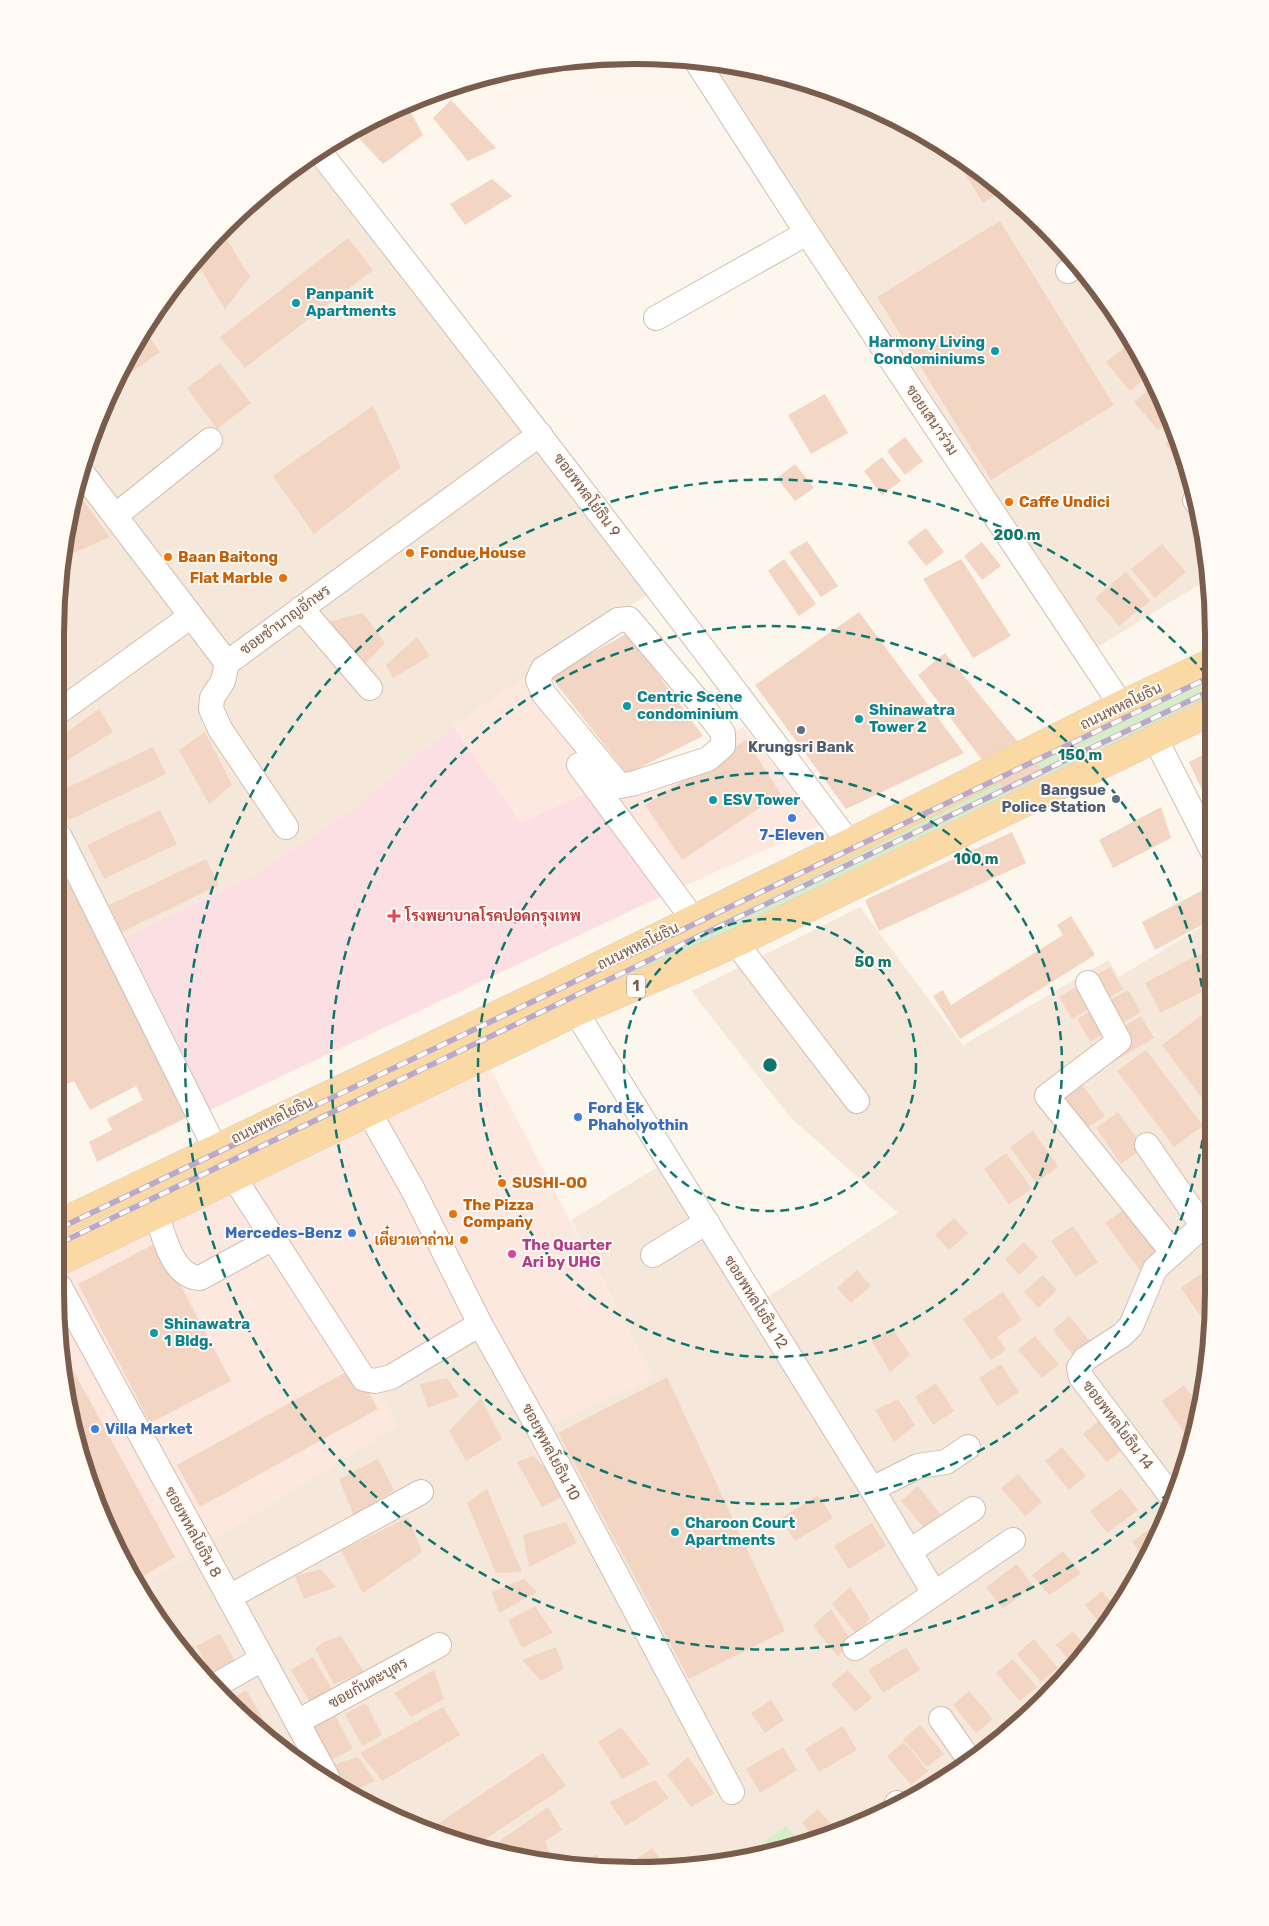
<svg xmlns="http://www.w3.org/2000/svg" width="1269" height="1926" font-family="Rubik,Sarabun,sans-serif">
	<rect width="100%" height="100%" fill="#fdf6ec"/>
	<!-- residential -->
	<g fill="#f5e8da">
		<path d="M703 60 821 86 924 133 1017 199 1094 282 1154 378 1194 485 1210 578 1091 651Z"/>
		<path d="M313 155 648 594 453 726 354 808 250 878 234 884 116 941 60 846V559L75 484 115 378 199 252 282 175Z"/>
		<path d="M860 907 963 1045 1108 960 1119 977 1211 921 1209 1367 1183 1478 1154 1548 1070 1674 988 1751 924 1793 856 1827 801 1844 786 1826 737 1861 596 1870 485 1851 413 1827 281 1751 225 1701 153 1614 139 1586 398 1425 375 1389 493 1327 653 1378 571 1220 664 1163 681 1157 766 1298 898 1213 790 1117 691 991Z"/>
	</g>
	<!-- commercial -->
	<g fill="#fde8e0">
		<path d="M525 677 613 796 743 727 821 825 664 895 521 823 453 726Z"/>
		<path d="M491 1070 653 1378 552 1425 493 1327 375 1389 398 1425 139 1586 86 1477 60 1367V1276Z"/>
	</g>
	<!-- medical -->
	<path fill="#fbdfe3" d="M453 726 521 823 591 791 664 895 204 1113 116 941 234 884 250 878 354 808Z"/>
	<!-- green -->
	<g fill="#d8ecc9">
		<path d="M1212 673V700L360 1107 123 1217 118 1210Z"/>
		<path d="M786 1826 801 1844 748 1860 737 1861Z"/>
	</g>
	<!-- building -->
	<g fill="#f3d5c3">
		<path d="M451 100 496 148 468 161 433 118Z"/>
		<path d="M409 109 423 135 383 164 357 136Z"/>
		<path d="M975 169 1004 190 983 203 965 174Z"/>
		<path d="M492 179 512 196 465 225 450 204Z"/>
		<path d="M1000 221 1114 405 991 480 877 297Z"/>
		<path d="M348 238 373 270 245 368 220 337Z"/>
		<path d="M227 240 250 277 225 309 198 265Z"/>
		<path d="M146 332 160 352 131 373 124 364Z"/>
		<path d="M1131 342 1151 373 1130 391 1106 362Z"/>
		<path d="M220 363 251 403 217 429 187 388Z"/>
		<path d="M1156 384 1170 420 1158 430 1134 402Z"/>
		<path d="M825 394 848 433 811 454 788 415Z"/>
		<path d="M373 406 401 467 314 534 273 476Z"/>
		<path d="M1176 435 1190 474 1165 444Z"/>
		<path d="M905 437 923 461 905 475 887 451Z"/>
		<path d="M882 457 901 481 882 495 864 471Z"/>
		<path d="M795 464 814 488 795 501 777 478Z"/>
		<path d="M79 495 110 537 69 555 63 545 72 497Z"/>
		<path d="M926 528 944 552 926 566 907 542Z"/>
		<path d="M807 541 838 586 821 597 789 552Z"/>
		<path d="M982 542 1001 566 982 580 964 556Z"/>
		<path d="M1162 544 1186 572 1155 598 1131 569Z"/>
		<path d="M784 559 816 604 799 616 768 571Z"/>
		<path d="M961 559 1011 636 973 658 923 579Z"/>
		<path d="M1126 572 1150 601 1119 626 1095 598Z"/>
		<path d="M859 612 964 753 846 809 755 685Z"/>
		<path d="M363 613 385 643 364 665 327 622Z"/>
		<path d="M628 633 703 736 627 774 550 676Z"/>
		<path d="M417 637 430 656 393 678 386 665Z"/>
		<path d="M945 653 1045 775 1007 793 918 675Z"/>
		<path d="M99 709 113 732 60 765V737Z"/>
		<path d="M205 732 232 785 209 804 179 750Z"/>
		<path d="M746 740 781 794 682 860 645 805Z"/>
		<path d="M153 747 166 774 69 820 60 802V791Z"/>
		<path d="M1212 750V785L1202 790 1189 762Z"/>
		<path d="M1161 807 1171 838 1113 868 1099 840Z"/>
		<path d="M160 810 177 844 104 879 87 845Z"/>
		<path d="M1012 832 1026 863 879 931 865 900Z"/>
		<path d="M206 859 219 885 122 932 109 905Z"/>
		<path d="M60 864 118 979 192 1115 97 1162 89 1142 112 1130 107 1119 143 1100 136 1086 90 1110 74 1081 60 1087Z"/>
		<path d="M1203 890 1211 914V920L1155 950 1142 922Z"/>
		<path d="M1071 916 1095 955 960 1039 933 996 943 990 951 1005 1063 935 1057 925Z"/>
		<path d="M1211 948V987L1161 1013 1145 983Z"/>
		<path d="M1110 967 1123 989 1072 1019 1059 997Z"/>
		<path d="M1128 990 1141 1012 1090 1042 1077 1019Z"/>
		<path d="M1211 1008 1210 1109 1162 1045Z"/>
		<path d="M1141 1016 1154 1038 1103 1068 1090 1046Z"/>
		<path d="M1146 1050 1203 1126 1174 1147 1117 1071Z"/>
		<path d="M1079 1080 1105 1116 1082 1131 1057 1096Z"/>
		<path d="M1118 1112 1144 1148 1121 1164 1096 1128Z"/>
		<path d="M1033 1131 1058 1167 1036 1183 1010 1147Z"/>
		<path d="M1006 1153 1032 1189 1009 1204 984 1169Z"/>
		<path d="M1126 1208 1160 1255 1140 1270 1105 1223Z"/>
		<path d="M954 1218 968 1233 949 1250 935 1235Z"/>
		<path d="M1073 1226 1098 1262 1076 1277 1051 1241Z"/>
		<path d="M158 1242 231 1381 150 1423 78 1284Z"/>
		<path d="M1024 1242 1038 1257 1019 1275 1005 1259Z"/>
		<path d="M857 1270 871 1286 851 1303 837 1288Z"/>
		<path d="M1203 1272 1209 1281V1322L1206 1324 1181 1288Z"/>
		<path d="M1043 1275 1057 1290 1038 1308 1024 1292Z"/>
		<path d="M1003 1292 1022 1320 997 1337 1006 1350 991 1360 963 1319Z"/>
		<path d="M1069 1316 1093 1345 1076 1359 1053 1330Z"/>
		<path d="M893 1329 910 1355 890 1372 871 1340Z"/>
		<path d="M1035 1336 1059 1364 1042 1378 1018 1350Z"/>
		<path d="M60 1346 175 1557 136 1581 86 1478 60 1367Z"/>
		<path d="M1001 1364 1019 1392 997 1406 979 1378Z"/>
		<path d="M355 1367 378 1409 200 1507 177 1465Z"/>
		<path d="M667 1377 785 1631 689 1679 558 1433Z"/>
		<path d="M447 1378 459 1396 428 1408 420 1384Z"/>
		<path d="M936 1383 954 1411 933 1425 915 1397Z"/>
		<path d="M1184 1385 1200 1407 1194 1432 1187 1437 1162 1401Z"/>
		<path d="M481 1398 502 1439 466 1461 449 1431Z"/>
		<path d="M898 1399 915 1425 894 1442 875 1410Z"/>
		<path d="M1100 1420 1124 1448 1107 1462 1083 1434Z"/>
		<path d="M1062 1447 1086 1476 1069 1490 1045 1461Z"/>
		<path d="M533 1456 572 1492 542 1507 517 1462Z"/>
		<path d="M378 1459 394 1490 354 1516 339 1479Z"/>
		<path d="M1018 1474 1042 1502 1025 1516 1001 1488Z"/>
		<path d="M918 1486 941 1515 925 1529 901 1501Z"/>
		<path d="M1121 1488 1138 1510 1107 1533 1090 1511Z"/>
		<path d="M487 1489 522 1572 496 1573 467 1503Z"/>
		<path d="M818 1495 833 1518 795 1541 781 1518Z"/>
		<path d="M408 1517 422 1552 363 1593 341 1551Z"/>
		<path d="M1163 1518 1165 1521 1154 1548 1146 1560 1132 1542Z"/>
		<path d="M566 1522 577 1543 529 1567 523 1535Z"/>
		<path d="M872 1523 886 1546 848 1569 834 1546Z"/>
		<path d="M1063 1551 1081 1574 1049 1595 1032 1575Z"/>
		<path d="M1017 1564 1033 1586 1003 1609 986 1587Z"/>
		<path d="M321 1569 336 1587 304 1599 295 1576Z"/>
		<path d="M524 1579 537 1592 499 1613 492 1592Z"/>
		<path d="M850 1587 870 1618 857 1635 832 1604Z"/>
		<path d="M1102 1591 1115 1607 1102 1626 1085 1605Z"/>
		<path d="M535 1606 553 1633 522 1648 508 1620Z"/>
		<path d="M831 1609 851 1640 838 1657 813 1626Z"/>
		<path d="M1073 1631 1087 1648 1075 1667 1056 1645Z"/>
		<path d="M220 1634 237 1664 213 1675 196 1646Z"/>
		<path d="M341 1636 364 1672 334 1684 315 1649 323 1642Z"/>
		<path d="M1034 1639 1058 1668 1041 1682 1017 1654Z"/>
		<path d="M193 1645 204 1672 202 1674 184 1651Z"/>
		<path d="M556 1647 564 1669 541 1681 522 1660Z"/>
		<path d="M906 1647 920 1670 883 1693 868 1670Z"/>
		<path d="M313 1657 336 1696 314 1709 291 1670Z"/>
		<path d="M1013 1659 1037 1687 1020 1701 996 1673Z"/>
		<path d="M434 1670 444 1699 411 1717 394 1693Z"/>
		<path d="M848 1670 872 1698 855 1712 831 1684Z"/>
		<path d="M246 1690 269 1729 261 1733 225 1702Z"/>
		<path d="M969 1691 993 1719 976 1733 953 1705Z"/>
		<path d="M1035 1696 1040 1702 1024 1717 1018 1710Z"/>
		<path d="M771 1700 784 1720 765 1733 751 1713Z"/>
		<path d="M366 1703 382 1735 362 1746 345 1714Z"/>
		<path d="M443 1707 460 1735 382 1781 360 1753Z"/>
		<path d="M333 1712 353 1749 329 1761 309 1725Z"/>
		<path d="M920 1725 944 1754 927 1767 903 1739Z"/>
		<path d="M843 1726 857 1750 819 1772 805 1749Z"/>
		<path d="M621 1727 650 1764 622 1779 598 1742Z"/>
		<path d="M904 1742 928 1771 911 1785 887 1756Z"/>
		<path d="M783 1747 797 1770 760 1793 746 1769Z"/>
		<path d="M543 1753 566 1786 473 1847 433 1834 430 1829Z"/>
		<path d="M358 1757 375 1781 352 1792 332 1765Z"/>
		<path d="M688 1757 714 1793 691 1807 667 1775Z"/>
		<path d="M655 1780 669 1798 626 1826 609 1802Z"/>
		<path d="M548 1807 562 1830 545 1841 553 1863 489 1852 487 1850Z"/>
		<path d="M818 1809 838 1832 815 1839 802 1823Z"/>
		<path d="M652 1848 665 1865 629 1868 627 1866Z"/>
		<path d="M597 1854 605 1869 596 1870 576 1866Z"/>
	</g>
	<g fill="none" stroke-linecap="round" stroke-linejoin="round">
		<!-- minor casing -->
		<g stroke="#d1beb0" stroke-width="26">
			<g id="minor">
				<path d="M695 59 807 233 1121 705"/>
				<path d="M319 151C498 380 676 610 849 843"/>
				<path d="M1068 271 1078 264"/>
				<path d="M656 318 807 233"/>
				<path d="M80 470 227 663"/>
				<path d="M1195 500 1197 503"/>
				<path d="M115 516 210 440"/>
				<path d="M301 608 370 688"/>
				<path d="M629 619 704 708 723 733V746L708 759 635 783 620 786 544 694 538 680 543 669 618 620Z"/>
				<path d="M227 663 540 434"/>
				<path d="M227 663 223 681 212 698 211 709 220 729 286 827"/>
				<path d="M60 711 191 616"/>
				<path d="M1155 738 1212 850"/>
				<path d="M579 765 693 919"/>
				<path d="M60 837 215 1148"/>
				<path d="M736 943 857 1101"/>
				<path d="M1088 983 1119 1041 1047 1096 1173 1253"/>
				<path d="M576 1012 872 1489 934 1593"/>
				<path d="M369 1112 413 1190 480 1324 540 1431 732 1792"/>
				<path d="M1147 1145 1202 1225"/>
				<path d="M233 1176 364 1379 375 1381 391 1377 480 1324"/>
				<path d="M156 1214C164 1235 172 1277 200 1278L273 1238"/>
				<path d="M653 1255 707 1222"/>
				<path d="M60 1287 327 1777"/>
				<path d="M872 1489 918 1466 946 1462 968 1447"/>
				<path d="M1174 1500 1081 1377 1079 1368 1085 1359 1122 1335 1131 1326 1155 1269 1210 1219"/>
				<path d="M910 1551 973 1509"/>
				<path d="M229 1597 421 1492"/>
				<path d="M855 1648 1013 1540"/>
				<path d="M213 1687 262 1659"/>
				<path d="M941 1719 971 1762"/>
				<path d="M297 1722 439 1645"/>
				<path d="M897 1803 899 1806"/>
			</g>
		</g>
		<!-- major casing -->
		<g stroke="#dad1cd" stroke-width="29">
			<g id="major">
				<path d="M60 1223 562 984 849 843 1121 705 1212 662"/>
				<path d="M60 1261 576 1012 736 943 1212 711"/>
			</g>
		</g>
		<!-- minor -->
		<use href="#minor" stroke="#fff" stroke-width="24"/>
		<!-- major -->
		<use href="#major" stroke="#fbd9a5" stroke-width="28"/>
		<!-- rail casing -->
		<g stroke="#b9a8c9" stroke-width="5.5">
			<g id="rail">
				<path d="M60 1228 1212 676"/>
				<path d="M60 1243 1212 690"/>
			</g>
		</g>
		<!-- rail -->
		<use href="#rail" stroke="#fffaf3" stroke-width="4" stroke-dasharray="11" stroke-linecap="butt"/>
	</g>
	<!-- distance rings -->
	<g fill="none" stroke="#0f766e" stroke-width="2.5" stroke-dasharray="9 6">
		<circle cx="770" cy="1065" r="146"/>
		<circle cx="770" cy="1065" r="292"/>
		<circle cx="770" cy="1065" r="439"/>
		<path d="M1180 1482A585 585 0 1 1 1212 681"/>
	</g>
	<!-- markers -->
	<g fill="#0f9aa8" stroke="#fffaf3" stroke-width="2">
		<circle cx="296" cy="303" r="5"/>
		<circle cx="995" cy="351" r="5"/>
		<circle cx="627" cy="706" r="5"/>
		<circle cx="859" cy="719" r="5"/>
		<circle cx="713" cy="800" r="5"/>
		<circle cx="154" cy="1333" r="5"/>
		<circle cx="675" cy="1532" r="5"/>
	</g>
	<g fill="#e8710a" stroke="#fffaf3" stroke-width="2">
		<circle cx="1009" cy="502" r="5"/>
		<circle cx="410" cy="553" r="5"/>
		<circle cx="168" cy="557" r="5"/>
		<circle cx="283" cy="578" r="5"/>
		<circle cx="502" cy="1183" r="5"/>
		<circle cx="453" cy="1214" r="5"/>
		<circle cx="464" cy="1240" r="5"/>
	</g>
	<g fill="#5c6f8a" stroke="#fffaf3" stroke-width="2">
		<circle cx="801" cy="730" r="5"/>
		<circle cx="1116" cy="799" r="5"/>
	</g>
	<g fill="#3f7fe0" stroke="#fffaf3" stroke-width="2">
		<circle cx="792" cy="818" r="5"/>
		<circle cx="578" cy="1117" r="5"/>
		<circle cx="352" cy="1233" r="5"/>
		<circle cx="95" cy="1429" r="5"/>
	</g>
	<path fill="#e0444e" stroke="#fffaf3" stroke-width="2" d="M391.5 908.5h5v5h5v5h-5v5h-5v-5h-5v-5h5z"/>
	<circle fill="#d1479c" stroke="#fffaf3" stroke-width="2" cx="512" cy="1254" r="5"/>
	<g text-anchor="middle" stroke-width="4" stroke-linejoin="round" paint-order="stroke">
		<!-- shield labels -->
		<rect fill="#fffaf3" stroke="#a28b7f" stroke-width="1" x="627" y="974.5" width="18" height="23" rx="4"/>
		<g font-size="14" font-weight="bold" fill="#7a5c4d">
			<text x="636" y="991">1</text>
		</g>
		<!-- culture labels -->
		<g font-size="15" font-weight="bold" fill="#0d838f" stroke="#fffaf3" text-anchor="start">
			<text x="306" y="299">Panpanit<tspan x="306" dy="17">Apartments</tspan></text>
			<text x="985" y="347" text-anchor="end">Harmony Living<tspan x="985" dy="17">Condominiums</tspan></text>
			<text x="637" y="702">Centric Scene<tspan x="637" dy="17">condominium</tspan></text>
			<text x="869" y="715">Shinawatra<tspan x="869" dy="17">Tower 2</tspan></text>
			<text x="723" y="805">ESV Tower</text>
			<text x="164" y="1329">Shinawatra<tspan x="164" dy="17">1 Bldg.</tspan></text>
			<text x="685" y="1528">Charoon Court<tspan x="685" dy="17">Apartments</tspan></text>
		</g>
		<!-- street labels -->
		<g font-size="15" fill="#7a5c4d" stroke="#fffaf3">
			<text transform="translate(932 420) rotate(56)" y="5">ซอยเสนาร่วม</text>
			<text transform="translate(587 495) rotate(53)" y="5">ซอยพหลโยธิน 9</text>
			<text transform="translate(285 620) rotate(-36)" y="5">ซอยชำนาญอักษร</text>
			<text transform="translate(1121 706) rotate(-26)" y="5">ถนนพหลโยธิน</text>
			<text transform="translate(638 946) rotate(-26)" y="5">ถนนพหลโยธิน</text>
			<text transform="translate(272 1120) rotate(-26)" y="5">ถนนพหลโยธิน</text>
			<text transform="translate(756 1302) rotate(58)" y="5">ซอยพหลโยธิน 12</text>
			<text transform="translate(1118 1425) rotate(53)" y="5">ซอยพหลโยธิน 14</text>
			<text transform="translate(551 1452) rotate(62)" y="5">ซอยพหลโยธิน 10</text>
			<text transform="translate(193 1532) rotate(61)" y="5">ซอยพหลโยธิน 8</text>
			<text transform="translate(368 1683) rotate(-29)" y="5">ซอยกันตะบุตร</text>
		</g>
		<!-- food labels -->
		<g font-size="15" font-weight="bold" fill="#c56008" stroke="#fffaf3" text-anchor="start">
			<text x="1019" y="507">Caffe Undici</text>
			<text x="420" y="558">Fondue House</text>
			<text x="178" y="562">Baan Baitong</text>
			<text x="273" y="583" text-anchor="end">Flat Marble</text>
			<text x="512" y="1188">SUSHI-OO</text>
			<text x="463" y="1210">The Pizza<tspan x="463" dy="17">Company</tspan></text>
			<text x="454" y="1245" text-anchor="end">เตี๋ยวเตาถ่าน</text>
		</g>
		<!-- service labels -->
		<g font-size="15" font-weight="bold" fill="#4e5e75" stroke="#fffaf3">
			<text x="801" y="752">Krungsri Bank</text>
			<text x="1106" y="795" text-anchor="end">Bangsue<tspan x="1106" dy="17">Police Station</tspan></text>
		</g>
		<!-- shop labels -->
		<g font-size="15" font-weight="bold" fill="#366cbe" stroke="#fffaf3" text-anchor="start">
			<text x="792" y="840" text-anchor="middle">7-Eleven</text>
			<text x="588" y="1113">Ford Ek<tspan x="588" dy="17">Phaholyothin</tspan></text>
			<text x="342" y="1238" text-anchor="end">Mercedes-Benz</text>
			<text x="105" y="1434">Villa Market</text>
		</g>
		<!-- health labels -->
		<g font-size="15" font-weight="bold" fill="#be3a42" stroke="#fffaf3" text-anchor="start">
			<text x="405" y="921">โรงพยาบาลโรคปอดกรุงเทพ</text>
		</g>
		<!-- hotel labels -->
		<g font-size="15" font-weight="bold" fill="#b23c85" stroke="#fffaf3" text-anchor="start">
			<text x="522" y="1250">The Quarter<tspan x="522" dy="17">Ari by UHG</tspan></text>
		</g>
	</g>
	<!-- crop -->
	<path d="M0 0H1269V1926H0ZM634 64H635A570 570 0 0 1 1205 634V1292A570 570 0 0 1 635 1862H634A570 570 0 0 1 64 1292V634A570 570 0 0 1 634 64Z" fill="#fffaf3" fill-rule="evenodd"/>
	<path fill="none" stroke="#7a5c4d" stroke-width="6" d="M634 64H635A570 570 0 0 1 1205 634V1292A570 570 0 0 1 635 1862H634A570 570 0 0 1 64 1292V634A570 570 0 0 1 634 64Z"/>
	<circle cx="770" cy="1065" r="8" fill="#0f766e" stroke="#fffaf3" stroke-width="2.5"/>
	<g font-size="15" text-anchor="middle" font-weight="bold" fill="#0f766e" stroke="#fffaf3" stroke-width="4" stroke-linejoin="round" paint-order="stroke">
		<text x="1017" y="540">200 m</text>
		<text x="1080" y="760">150 m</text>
		<text x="976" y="864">100 m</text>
		<text x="873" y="967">50 m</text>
	</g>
</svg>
